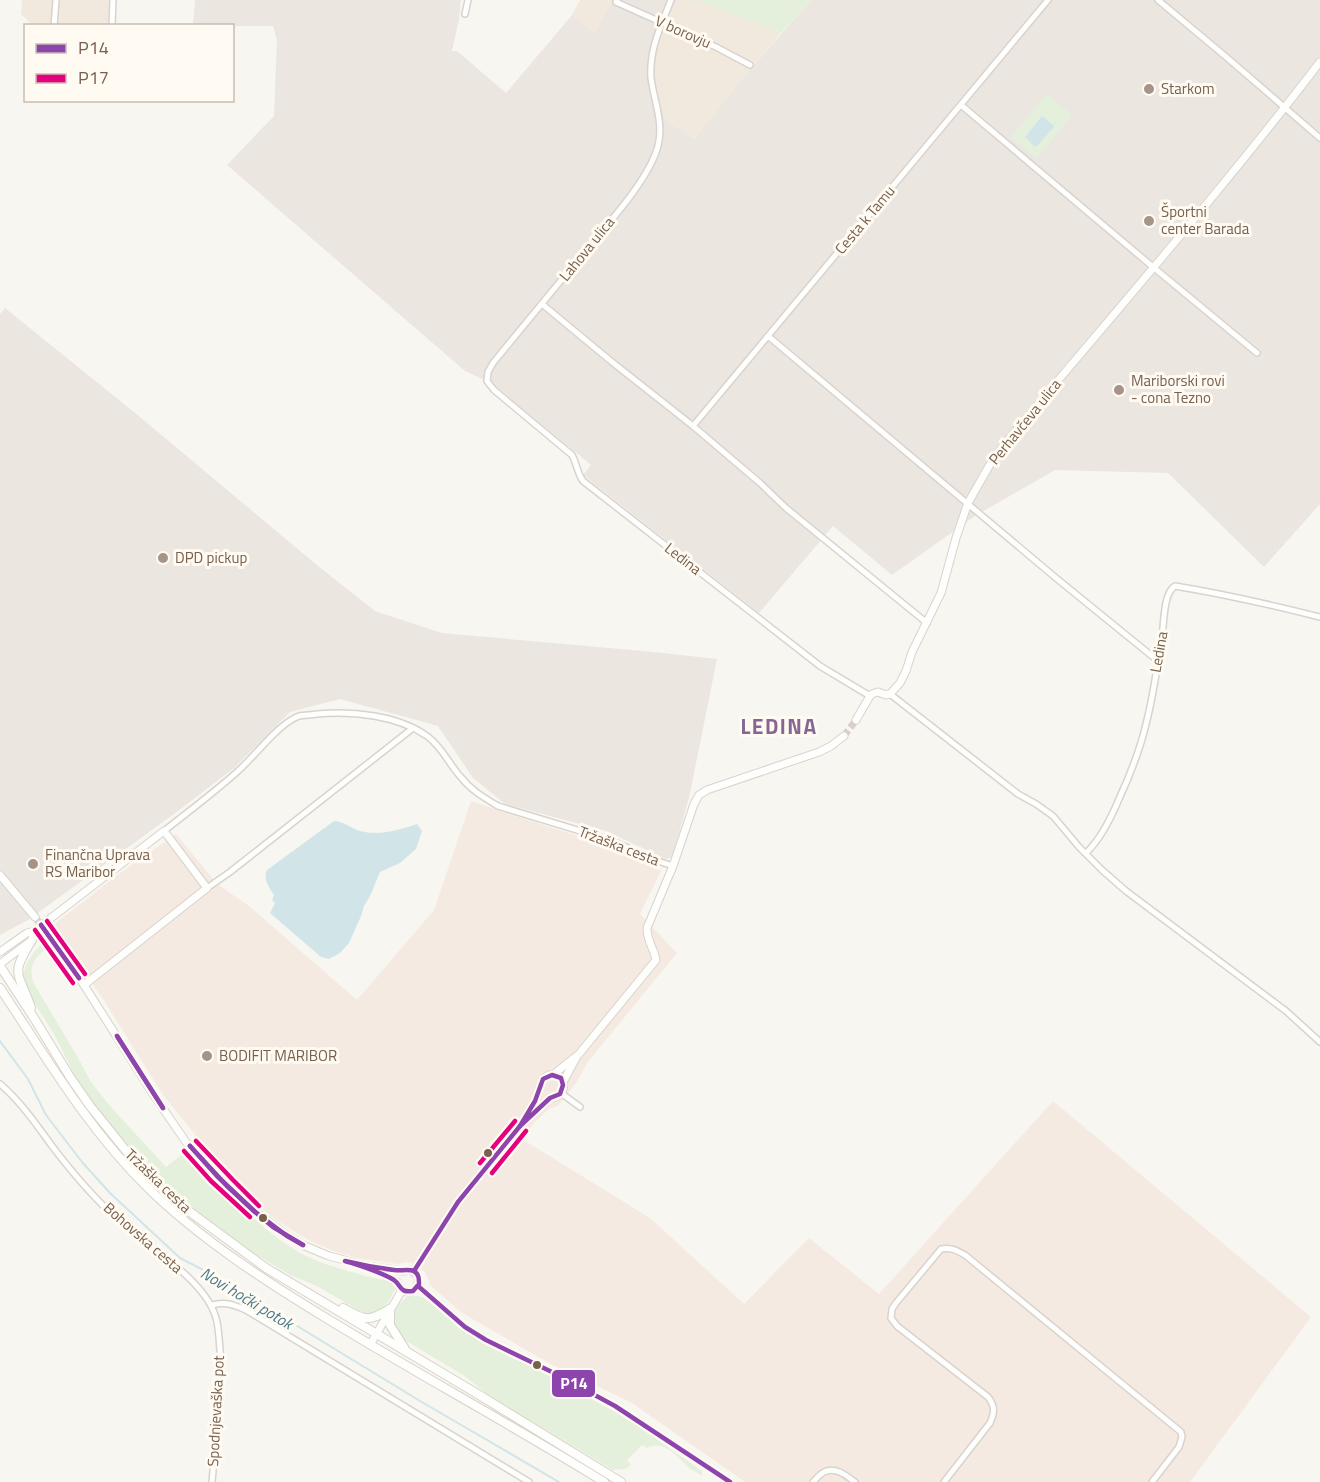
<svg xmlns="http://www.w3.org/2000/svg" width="1320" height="1482" font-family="'Titillium Web',sans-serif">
	<rect width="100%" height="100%" fill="#f8f6f0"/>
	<!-- residential -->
	<g fill="#f1e9de">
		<path d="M22 0H116L115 25H32L21 14Z"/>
		<path d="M580 0H613L594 33 572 15Z"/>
		<path d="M678 0H697L781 33 746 74 694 139 665 120 655 78 657 49 667 20Z"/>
	</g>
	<!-- commercial -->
	<path fill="#f5eae1" d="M471 801 614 848 661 871 640 914 677 953 587 1063 576 1083 558 1106 549 1109 535 1122 522 1139 650 1218 744 1304 809 1238 879 1294 1053 1101 1311 1317 1190 1482H745L632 1403 549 1363 462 1313 431 1286 425 1272 415 1264 407 1262 398 1264 357 1258 334 1251 310 1241 276 1220 257 1204 229 1178 219 1164 163 1095 103 999 52 926 116 876 176 834 217 884 249 906 357 1000 434 910Z"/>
	<!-- industrial -->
	<g fill="#ebe6e0">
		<path d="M195 0H461L459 19 452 51H457L506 93 572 15 594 33 613 0H678L667 20 657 49 655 78 665 120 694 139 746 74 811 0H1320V504L1264 567 1168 473 1055 470 975 516 892 575 833 526 759 613 583 475 591 465 493 384 465 371 227 165 274 116 277 40 273 26H193Z"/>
		<path d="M5 308 140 417 318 566 375 611 442 633 654 652 717 659 689 798 672 857 666 859 606 831 505 804 473 778 438 726 340 699 290 712 234 768 178 811 28 920 0 935V314Z"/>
	</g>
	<!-- green -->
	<g fill="#e4f0db">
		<path d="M697 0H811L781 33Z"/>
		<path d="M1047 94 1072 115 1036 159 1011 137Z"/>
		<path d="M44 942 48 947C34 959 29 963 33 982L77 1056 91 1082 110 1106 166 1167 186 1151C219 1185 262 1233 304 1255 332 1269 362 1274 392 1283L395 1289C387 1305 384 1314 365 1314L317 1286 290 1275 249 1250 213 1225 181 1199 156 1174 120 1136 89 1098 76 1078 54 1034 26 990 20 973 24 972C27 959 35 951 44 942Z"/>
		<path d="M417 1296 422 1297 429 1301 444 1315 482 1343 521 1361 628 1419 702 1471V1476C697 1472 689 1469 685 1464 674 1453 663 1440 647 1448L642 1445 627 1460 631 1465 626 1469 613 1470 487 1394 466 1377 398 1336C389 1321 394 1307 407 1297Z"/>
	</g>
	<!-- water -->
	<g fill="#d1e5e9">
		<path d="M1042 116 1053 125 1054 127 1037 146H1034L1025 137Z"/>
		<path d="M334 821C343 821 351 828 360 831 380 836 399 830 417 824L422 831 416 849 400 863 380 872 370 896 364 906 361 916 349 943 340 953 329 959 321 957 270 913 275 903 272 900 274 895C269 887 263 880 267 870Z"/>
	</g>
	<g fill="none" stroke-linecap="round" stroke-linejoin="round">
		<!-- stream -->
		<path stroke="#d1e5e9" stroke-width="2" d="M0 1041 28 1079 46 1115 82 1162 110 1193 180 1258 217 1277 420 1401 559 1482"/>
		<!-- tertiary-tunnel -->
		<g stroke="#d8d0c8" stroke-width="7" stroke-dasharray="7 3.5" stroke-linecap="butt">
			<path d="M844 736 856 720"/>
			<path d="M35 917 49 936"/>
		</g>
		<!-- minor casing -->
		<g stroke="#d8d3ce" stroke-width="8">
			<g id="minor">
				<path d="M617 0 616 2 716 47 750 65"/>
				<path d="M671 0C661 26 649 49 651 78 654 101 664 123 658 146 649 179 611 220 589 247 557 285 525 324 493 363L488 372 487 381 494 390 572 455C577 464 577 473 583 481L820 666 870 696"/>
				<path d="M1158 0 1225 56 1320 138"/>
				<path d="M465 14 468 0"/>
				<path d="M54 26 56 0"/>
				<path d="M112 26 113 0"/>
				<path d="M961 105 1153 267 1257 353"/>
				<path d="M542 304 612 362 693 426 760 483 786 508 927 623"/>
				<path d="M768 336 1056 578 1158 661"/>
				<path d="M693 426 1048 0"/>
				<path d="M890 694 1018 794 1036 804 1053 816 1079 847 1102 870 1126 891 1286 1011 1320 1042"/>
				<path d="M164 831C189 811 215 792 238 771 255 756 279 723 299 716 305 715 312 715 317 714 353 711 397 715 427 736 441 746 448 762 459 775 471 790 481 796 498 806L610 840 658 861 673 866"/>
				<path d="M1086 853C1101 839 1111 818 1119 799 1131 773 1141 747 1147 720 1154 693 1157 665 1162 638 1164 625 1163 593 1175 586 1224 594 1272 605 1320 617"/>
				<path d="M207 888 230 872 413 728"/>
				<path d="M0 1084C21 1102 36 1124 52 1146 71 1171 92 1196 116 1218 144 1244 203 1278 215 1315 218 1322 218 1330 219 1337 224 1385 216 1434 212 1482"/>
				<path d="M561 1093 580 1107"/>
				<path d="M418 1286 465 1327 486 1340 554 1373 615 1406 730 1482"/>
				<path d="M212 1305C225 1301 234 1305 246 1310L529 1482"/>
				<path d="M813 1482C816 1479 820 1474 824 1472 835 1466 847 1476 855 1482"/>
				<path d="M944 1482 990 1423C995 1412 995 1406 988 1397L897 1326 891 1318 892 1309 896 1303 941 1249C951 1247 956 1250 965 1255L1181 1432 1182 1437 1179 1447 1152 1482"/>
			</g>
		</g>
		<!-- tertiary casing -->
		<g stroke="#d8d3ce" stroke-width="9">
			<g id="tertiary">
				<path d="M856 720 870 696 872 694 878 692 886 695 890 694 900 683 906 671 912 652 941 593 956 538 968 503 989 466 1003 446C1109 319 1219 194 1320 62"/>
				<path d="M0 875 35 917"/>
				<path d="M51 918 164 831 207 888 84 985"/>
				<path d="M49 936 84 985 155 1097 186 1142 230 1188 255 1211 288 1236 305 1246 329 1256 367 1266 403 1271 411 1270 418 1276C421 1294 403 1298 397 1282L367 1266"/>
				<path d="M0 952 27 933 35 931"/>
				<path d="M0 964 32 940 35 931"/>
				<path d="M554 1074 579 1054 656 960C654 948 647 942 647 928L673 866 694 804 699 795 707 790 819 752 831 746 844 736"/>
				<path d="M563 1082 576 1058"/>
				<path d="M414 1271 458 1202 520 1126 535 1101 543 1079C549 1073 555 1074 561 1078 567 1088 561 1098 550 1098L520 1126"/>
				<path d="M370 1345 402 1290"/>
			</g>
		</g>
		<!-- secondary casing -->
		<g stroke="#d7d2ca" stroke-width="10">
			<g id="secondary">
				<path d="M0 966 34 1018 70 1077 90 1106 127 1152 152 1178 186 1209 266 1268 476 1393 621 1482"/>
				<path d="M0 988C46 1057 88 1129 148 1188 200 1239 268 1283 331 1321 421 1376 514 1426 604 1482"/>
				<path d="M31 1008C19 972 9 976 32 940"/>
				<path d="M343 1308C365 1320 367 1323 390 1309"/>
				<path d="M390 1309V1325L405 1349"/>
			</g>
		</g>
		<!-- minor -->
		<use href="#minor" stroke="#fefefd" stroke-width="5"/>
		<!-- tertiary -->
		<use href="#tertiary" stroke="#fefefd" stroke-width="7"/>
		<!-- secondary -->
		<use href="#secondary" stroke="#fefefd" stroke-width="8"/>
		<!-- tertiary-bridge casing -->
		<g stroke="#d8d3ce" stroke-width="9" stroke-linecap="butt">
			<path id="tertiary-bridge" d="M35 931 51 918"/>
		</g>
		<!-- tertiary-bridge -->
		<use href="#tertiary-bridge" stroke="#fefefd" stroke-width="7"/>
		<!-- bus-1 casing -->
		<g stroke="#fffbf3" stroke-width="9">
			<g id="bus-1">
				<path d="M41 925 79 978"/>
				<path d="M41 925 79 978"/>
				<path d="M117 1036 163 1108"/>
				<path d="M117 1036 163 1108"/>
				<path d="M552 1075 561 1078 563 1085 560 1094 550 1098 520 1126 535 1101 543 1079Z"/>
				<path d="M190 1146 227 1186 254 1211"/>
				<path d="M190 1146 217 1176 254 1211"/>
				<path d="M254 1211 287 1236 303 1245"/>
				<path d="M254 1211 273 1227 303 1245"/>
				<path d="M345 1261C361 1265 377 1268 394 1270 400 1271 409 1269 414 1271 419 1274 419 1279 419 1284L413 1291C399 1293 402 1286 394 1280 379 1271 361 1266 345 1261Z"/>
				<path d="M414 1271 458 1202 520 1126"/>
				<path d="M418 1286 465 1327 486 1340 554 1373 615 1406 730 1482"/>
			</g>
		</g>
		<!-- bus-2 casing -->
		<g stroke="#fffbf3" stroke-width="9">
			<g id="bus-2">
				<path d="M47 921 85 974"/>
				<path d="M35 930 73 983"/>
				<path d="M196 1141 233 1180 259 1206"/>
				<path d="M184 1151 211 1181 250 1217"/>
				<path d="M480 1163 515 1121"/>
				<path d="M492 1173 526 1131"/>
			</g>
		</g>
		<!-- bus-1 -->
		<use href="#bus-1" stroke="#8e44ad" stroke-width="4.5"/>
		<!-- bus-2 -->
		<use href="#bus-2" stroke="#e5007d" stroke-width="4.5"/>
	</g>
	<!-- markers -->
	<g fill="#a59487" stroke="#fffbf3" stroke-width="2">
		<circle cx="1149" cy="89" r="6"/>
		<circle cx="1149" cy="221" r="6"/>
		<circle cx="1119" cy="390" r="6"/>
		<circle cx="163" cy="558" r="6"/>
		<circle cx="33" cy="864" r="6"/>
		<circle cx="207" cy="1056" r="6"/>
	</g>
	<g fill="#78604e" stroke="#fffbf3" stroke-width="2">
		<circle cx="488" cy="1153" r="5"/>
		<circle cx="263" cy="1218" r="5"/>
		<circle cx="537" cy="1365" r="5"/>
	</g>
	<g text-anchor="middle" stroke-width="6" stroke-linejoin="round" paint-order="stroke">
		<!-- street labels -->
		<g font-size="15" fill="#78604e" stroke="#fffbf3">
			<text transform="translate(683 32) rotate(24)" y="5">V borovju</text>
			<text transform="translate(865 220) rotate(-50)" y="5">Cesta k Tamu</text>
			<text transform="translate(587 249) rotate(-51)" y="5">Lahova ulica</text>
			<text transform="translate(1025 422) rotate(-51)" y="5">Perhavčeva ulica</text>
			<text transform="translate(683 559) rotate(38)" y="5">Ledina</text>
			<text transform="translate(1159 652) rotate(-80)" y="5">Ledina</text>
			<text transform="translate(619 846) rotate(21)" y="5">Tržaška cesta</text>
			<text transform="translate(158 1181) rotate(44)" y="5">Tržaška cesta</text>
			<text transform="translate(143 1238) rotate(41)" y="5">Bohovska cesta</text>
			<text transform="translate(216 1411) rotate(-87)" y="5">Spodnjevaška pot</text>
		</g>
		<!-- poi labels -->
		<g font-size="15" fill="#78604e" stroke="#fffbf3" text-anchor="start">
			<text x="1161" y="94">Starkom</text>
			<text x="1161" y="217">Športni<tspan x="1161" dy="17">center Barada</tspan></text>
			<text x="1131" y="386">Mariborski rovi<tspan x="1131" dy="17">- cona Tezno</tspan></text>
			<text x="175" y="563">DPD pickup</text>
			<text x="45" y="860">Finančna Uprava<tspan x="45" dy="17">RS Maribor</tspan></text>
			<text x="219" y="1061">BODIFIT MARIBOR</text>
		</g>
		<!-- water labels -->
		<g font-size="16" font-style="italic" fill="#487a8b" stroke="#fffbf3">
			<text transform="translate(247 1298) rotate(31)" y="6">Novi hočki potok</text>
		</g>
		<!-- district labels -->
		<g font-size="21" font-weight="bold" letter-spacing="1.5" fill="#886693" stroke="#fffbf3">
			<text x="779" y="734">LEDINA</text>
		</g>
	</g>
	<rect stroke="#fffbf3" stroke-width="2" x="551" y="1369" width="45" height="29" rx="6" fill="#8e44ad"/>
	<g font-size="16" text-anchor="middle" font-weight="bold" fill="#fff">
		<text x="574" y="1389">P14</text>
	</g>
	<!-- legend -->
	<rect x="24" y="24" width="210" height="78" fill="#fffbf3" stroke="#c9bdb1" stroke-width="1.5"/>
	<rect x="36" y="44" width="30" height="9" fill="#8e44ad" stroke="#c9bdb1" stroke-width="1.5"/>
	<text x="78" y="54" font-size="18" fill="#78604e">P14</text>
	<rect x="36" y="74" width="30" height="9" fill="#e5007d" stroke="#c9bdb1" stroke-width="1.5"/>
	<text x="78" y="84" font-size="18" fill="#78604e">P17</text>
</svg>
